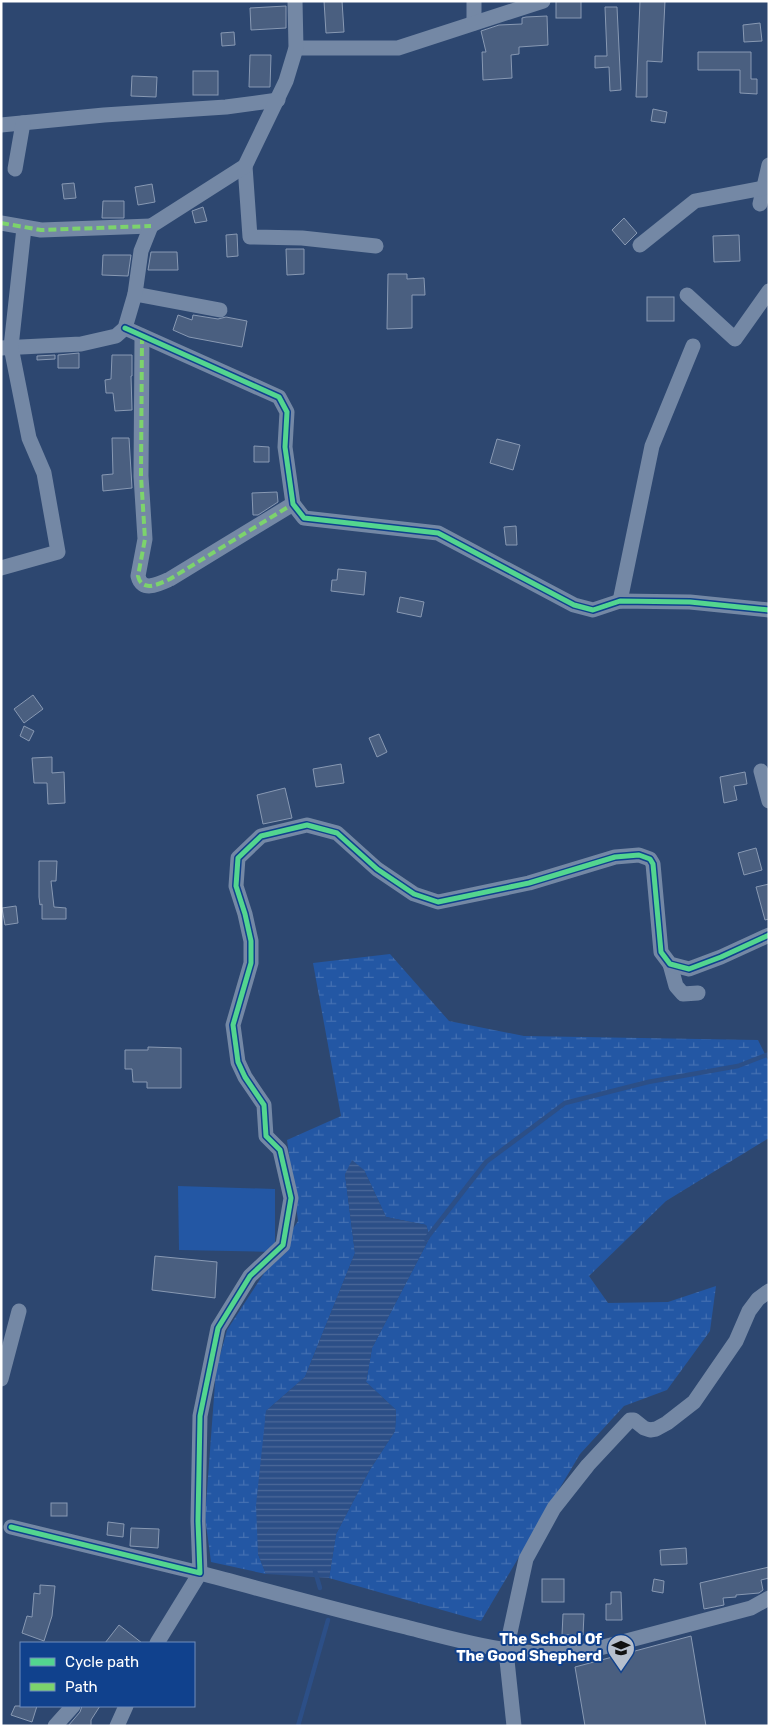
<svg xmlns="http://www.w3.org/2000/svg" width="770" height="1727" font-family="Rubik,sans-serif">
	<defs>
		<pattern id="wetland-marsh" width="20" height="14" patternUnits="userSpaceOnUse" patternTransform="scale(1.25)"><rect width="20" height="14" fill="#2357a4"/><path d="M1 5h8M5 5V1M11 12h8M15 12V8" fill="none" stroke="#4470b2"/></pattern>
		<pattern id="water-rules" width="6" height="5" patternUnits="userSpaceOnUse" patternTransform="scale(1.25)"><rect width="6" height="5" fill="#2c4f87"/><path d="M0 2.5h6" fill="none" stroke="#4c6999"/></pattern>
	</defs>
	<rect width="100%" height="100%" fill="#2d4770"/>
	<!-- wetland -->
	<path fill="url(#wetland-marsh)" d="M390 954 449 1021 524 1036 758 1040 769 1062V1138L666 1201 589 1276 608 1303 668 1302 716 1286 710 1331 667 1390 624 1406 580 1454 481 1621 329 1578 336 1534 369 1471 395 1431 396 1410 366 1382 372 1348 430 1237 426 1225 386 1217 364 1170 345 1174 355 1253 305 1377 266 1411 258 1554 266 1574 211 1562 205 1517 216 1370 227 1330 298 1221 287 1140 341 1116 313 963Z"/>
	<!-- green -->
	<path fill="#2357a4" d="M178 1186 275 1189V1252L179 1250Z"/>
	<!-- water -->
	<path fill="url(#water-rules)" d="M352 1160 364 1170 386 1217 426 1225 430 1237 372 1348 366 1382 396 1410 395 1431 369 1471 336 1534 329 1578 266 1574 258 1554 256 1505 266 1411 305 1377 355 1253 345 1174Z"/>
	<g fill="none" stroke-linecap="round" stroke-linejoin="round">
		<!-- stream -->
		<g stroke="#2c4f87" stroke-width="4.5">
			<path d="M426 1239 486 1162 565 1103 648 1082 738 1066 769 1054"/>
			<path d="M315 1571 320 1588"/>
			<path d="M298 1726 328 1620"/>
		</g>
	</g>
	<!-- building -->
	<g fill="#4a5f80" stroke="#8899b3">
		<path d="M324 1H342L344 32 326 33Z"/>
		<rect x="556" y="1" width="25" height="17"/>
		<path d="M640 1H665L662 62 647 61V97H636Z"/>
		<path d="M286 6V28L251 30 250 8Z"/>
		<path d="M605 7H617L621 90 610 91 609 67 595 68V56H607Z"/>
		<path d="M547 16 548 45 519 47V54L511 55 512 78 483 80 482 52H486L481 31 499 25 522 24V18L526 17Z"/>
		<path d="M760 23 762 41 744 42 743 25Z"/>
		<path d="M234 32 235 45 222 46 221 33Z"/>
		<path d="M698 52H751V79H757V94L740 93V70H698Z"/>
		<path d="M250 55H271L270 87H249Z"/>
		<rect x="193" y="71" width="25" height="24"/>
		<path d="M132 76 157 77 156 97 131 96Z"/>
		<path d="M653 109 667 112 665 123 651 121Z"/>
		<path d="M74 183 76 198 64 199 62 184Z"/>
		<path d="M152 184 155 202 138 205 135 187Z"/>
		<path d="M103 201H124V218H102Z"/>
		<path d="M203 207 207 221 195 223 192 211Z"/>
		<path d="M624 218 637 233 625 245 612 230Z"/>
		<path d="M237 234 238 256 227 257 226 235Z"/>
		<path d="M739 235 740 261 714 262 713 236Z"/>
		<path d="M286 249H304V274L287 275Z"/>
		<path d="M151 252H177L178 270H148Z"/>
		<path d="M103 255H131L128 276 102 275Z"/>
		<path d="M388 274H407V279L424 278 425 295H412V328L387 329Z"/>
		<rect x="647" y="297" width="27" height="24"/>
		<path d="M178 315 192 320 193 315 218 319 226 317 247 321 242 347 189 337 173 330Z"/>
		<path d="M79 353V368H58V355Z"/>
		<path d="M55 355V359L37 360V356Z"/>
		<path d="M112 355H132V376H131L132 410 115 411 113 393H106L105 380 111 379Z"/>
		<path d="M112 438H129L132 488 103 491 102 475 113 474Z"/>
		<path d="M497 439 520 445 513 470 490 463Z"/>
		<path d="M254 446 269 447V462H254Z"/>
		<path d="M277 492 278 502 258 515H253L252 493Z"/>
		<path d="M516 526 517 545H506L504 527Z"/>
		<path d="M338 569 366 572 364 595 331 591 332 580H337Z"/>
		<path d="M400 597 424 602 421 617 397 612Z"/>
		<path d="M33 695 43 709 24 723 14 709Z"/>
		<path d="M24 726 34 731 29 741 20 736Z"/>
		<path d="M379 734 387 752 377 757 369 738Z"/>
		<path d="M52 757V773L64 772 65 803 48 804 47 783H34L32 758Z"/>
		<path d="M341 764 344 783 316 787 313 769Z"/>
		<path d="M745 772 747 784 734 786 737 800 724 803 720 777Z"/>
		<path d="M285 788 292 818 263 824 257 795Z"/>
		<path d="M756 848 762 870 744 875 738 853Z"/>
		<path d="M39 861H57L56 881H51L54 907 66 908V919H42V904L40 905 39 897Z"/>
		<path d="M769 884V919L765 920 756 887Z"/>
		<path d="M16 906 18 923 5 925 2 908Z"/>
		<path d="M148 1047 181 1048V1088H147V1082H133L132 1069H125V1050H148Z"/>
		<path d="M155 1256 217 1262 215 1298 152 1290Z"/>
		<rect x="51" y="1503" width="16" height="13"/>
		<path d="M108 1522 124 1524 123 1537 107 1535Z"/>
		<path d="M131 1528 159 1529 158 1548 130 1546Z"/>
		<path d="M686 1548 687 1564 661 1565 660 1550Z"/>
		<path d="M769 1567V1578L761 1580 763 1590 759 1593 736 1595V1597L723 1598 724 1605 704 1609 700 1583Z"/>
		<rect x="542" y="1579" width="22" height="23"/>
		<path d="M654 1579 664 1581 663 1593 652 1591Z"/>
		<path d="M40 1585 55 1586 52 1616 44 1641 22 1633 27 1616 32 1617 34 1593 40 1594Z"/>
		<path d="M611 1592H621L622 1620H606V1604H611Z"/>
		<path d="M563 1614H584L583 1635H562Z"/>
		<path d="M119 1625 142 1643H105Z"/>
		<path d="M691 1636 706 1726H585L575 1667Z"/>
		<path d="M15 1706H37L32 1722 11 1715Z"/>
		<path d="M82 1706H100L91 1720V1726H68L80 1712Z"/>
	</g>
	<g fill="none" stroke-linecap="round" stroke-linejoin="round">
		<!-- minor -->
		<g stroke="#7488a5" stroke-width="15">
			<path d="M474 1V23"/>
			<path d="M296 48H398L543 1"/>
			<path d="M1 125 104 115 226 107 278 100"/>
			<path d="M245 166 250 237 302 238 376 246"/>
			<path d="M15 169 23 123"/>
			<path d="M760 204 769 165"/>
			<path d="M1 223 41 230 151 226"/>
			<path d="M640 245 695 201 763 188"/>
			<path d="M135 294 220 310"/>
			<path d="M687 295 735 339 769 291"/>
			<path d="M125 328 279 397 287 412 285 447 293 504 304 518 438 533 574 605 593 610 620 601 690 602 769 610"/>
			<path d="M142 336 141 476 145 539 138 576C142 593 159 584 170 579L293 504"/>
			<path d="M1 348 81 344 116 336 125 328 135 294 141 251 151 226 245 166 286 81 296 48 295 1"/>
			<path d="M1 568 58 552 44 473 29 438 11 347 24 228"/>
			<path d="M620 601 652 446 693 346"/>
			<path d="M761 771 769 801"/>
			<path d="M670 964 676 986 683 994 698 993"/>
			<path d="M1 1379 19 1311"/>
			<path d="M11 1527 200 1573 198 1521 200 1416 218 1328 250 1276 283 1245 291 1198 280 1150 266 1136 264 1105 245 1077 238 1062 233 1025 251 963V941L245 914 236 886 238 858 261 836 307 825 337 833 377 869 414 894 438 902 529 883 615 857 639 855 650 859 653 864 661 952 670 964 689 969 721 957 769 935"/>
			<path d="M157 1643 200 1573C268 1591 337 1610 406 1627 468 1643 532 1662 596 1649L751 1608 769 1598"/>
			<path d="M55 1726 73 1706"/>
			<path d="M117 1726 126 1706"/>
			<path d="M514 1726 506 1651 526 1559 554 1508 588 1465 630 1420H634L644 1428 650 1430 656 1429 667 1423 694 1402 736 1341 749 1311 758 1299 769 1291"/>
		</g>
		<!-- quiet -->
		<g stroke="#7cd36c" stroke-width="4" stroke-dasharray="8 4" stroke-linecap="butt">
			<path d="M1 223 41 230 151 226"/>
			<path d="M142 336 141 476 145 539 138 576C142 593 159 584 170 579L293 504"/>
		</g>
		<!-- cycleway casing -->
		<g stroke="#10418d" stroke-width="8">
			<g id="cycleway">
				<path d="M125 328 279 397 287 412 285 447 293 504 304 518 438 533 574 605 593 610 620 601 690 602 769 610"/>
				<path d="M11 1527 200 1573 198 1521 200 1416 218 1328 250 1276 283 1245 291 1198 280 1150 266 1136 264 1105 245 1077 238 1062 233 1025 251 963V941L245 914 236 886 238 858 261 836 307 825 337 833 377 869 414 894 438 902 529 883 615 857 639 855 650 859 653 864 661 952 670 964 689 969 721 957 769 935"/>
			</g>
		</g>
		<!-- cycleway -->
		<use href="#cycleway" stroke="#53d58f" stroke-width="5"/>
	</g>
	<!-- icons -->
	<defs>
		<g id="school-pin" transform="scale(1.4375)"><path d="M0 17L-7.5 6A9.5 9.5 0 1 1 7.5 6Z" fill="#b6bfcd" stroke="#10418d"/><path d="M0-5L7-2L0 1L-7-2ZM-4 1L0 2.5L4 1V4Q0 6-4 4Z" fill="#111"/></g>
	</defs>
	<g fill-rule="evenodd">
		<use href="#school-pin" x="621" y="1648"/>
	</g>
	<g text-anchor="middle" stroke-width="4" stroke-linejoin="round" paint-order="stroke">
		<!-- poi labels -->
		<g font-size="15" font-weight="bold" fill="#fff" stroke="#10418d" text-anchor="end">
			<text x="602" y="1644">The School Of<tspan x="602" dy="17">The Good Shepherd</tspan></text>
		</g>
	</g>
	<!-- border -->
	<rect width="770" height="1727" fill="none" stroke="#ffffff" stroke-width="5"/>
	<!-- legend -->
	<rect x="20" y="1642" width="175" height="65" fill="#10418d" stroke="#708dbb"/>
	<rect x="30" y="1658" width="25" height="8" fill="#53d58f" stroke="#708dbb"/>
	<text x="65" y="1667" font-size="15" fill="#ffffff">Cycle path</text>
	<rect x="30" y="1683" width="25" height="8" fill="#7cd36c" stroke="#708dbb"/>
	<text x="65" y="1692" font-size="15" fill="#ffffff">Path</text>
</svg>
